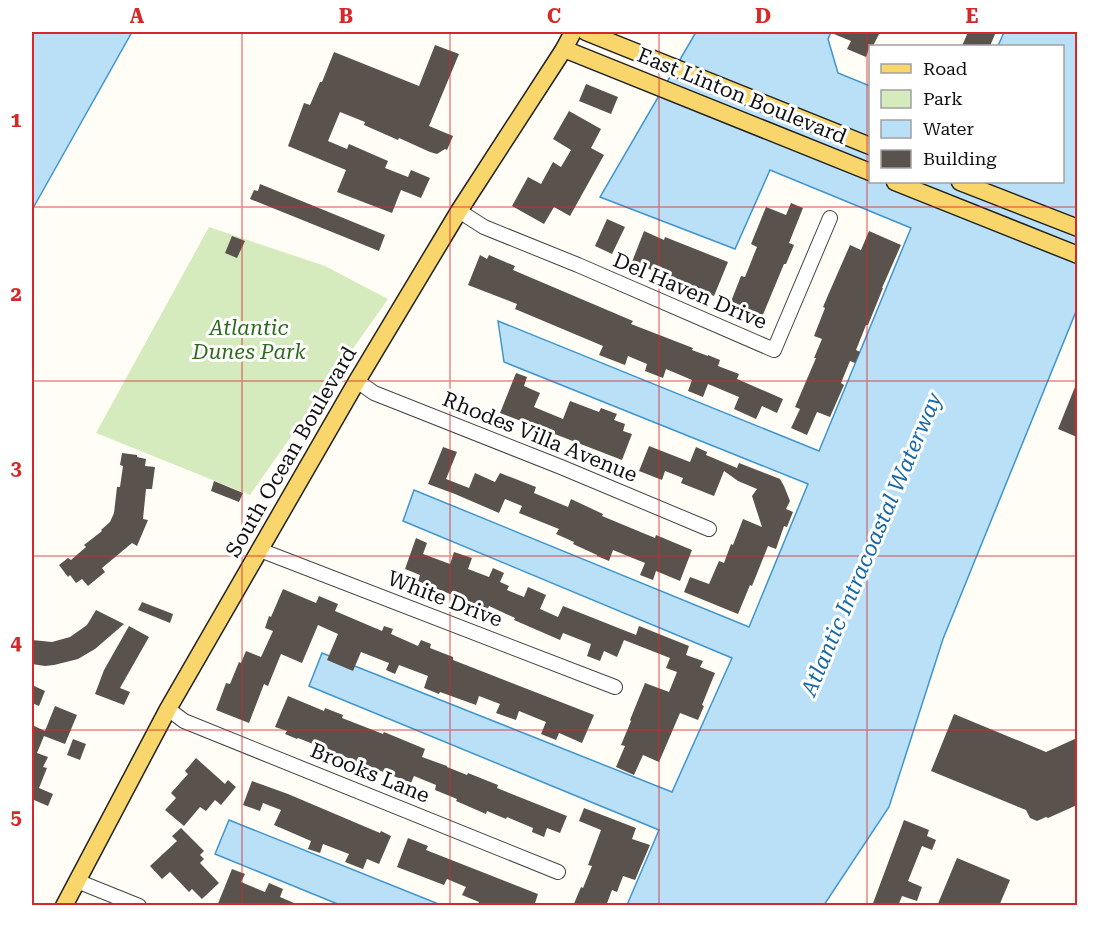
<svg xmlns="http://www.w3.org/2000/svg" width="1109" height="937" font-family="'Roboto Serif',serif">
	<rect width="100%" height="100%" fill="#fffdf5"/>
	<!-- green -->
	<path fill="#d5ebbd" d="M209 227 325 266 388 299 250 495 96 433Z"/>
	<!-- water -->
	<g fill="#b9e0f7" stroke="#3f96cf" stroke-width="1.5">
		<path d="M32 32H132L32 210Z"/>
		<path d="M696 32H831L828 39 838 73 870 86V182H1062V46H998L1004 32H1077V309L943 639 889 807 824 905H627L659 830 309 686 322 653 672 792 732 658 403 521 414 490 749 627 808 484 504 362 498 321 819 451 911 228 770 170 735 249 600 197Z"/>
		<path d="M229 820 441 905H340L215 854Z"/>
	</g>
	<!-- building -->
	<g fill="#5a524d">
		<path d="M829 32H880L873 46H870L866 57 847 49 851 41Z"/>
		<path d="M968 32H996L990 46H962Z"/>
		<path d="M435 45 459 54 429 126 453 136 447 150 445 149 437 154 430 152 399 138 398 140 364 125 365 122 340 112 328 141 347 149 349 144 388 161 385 168 408 177 411 170 430 178 421 198 401 190 392 213 337 192 346 170 288 146 304 103 310 105 320 82H322L334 52 419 86Z"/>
		<path d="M586 84 618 97 611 114 579 101Z"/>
		<path d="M569 111 601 129 591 148 604 155 570 216 554 207 544 224 512 206 528 177 541 184 553 162 561 167 571 150 553 139Z"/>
		<path d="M260 184 385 235 379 251 250 199 254 190 258 191Z"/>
		<path d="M791 203 803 208 789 243 794 245 786 264H784L762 317 730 304 741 276 745 277 757 247 751 244 766 207 786 215Z"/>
		<path d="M607 219 625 227 612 254 595 246Z"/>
		<path d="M644 231 664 240 665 237 728 262 714 296 632 262Z"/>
		<path d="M869 231 901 245 882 288H883L868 325H866L856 350 860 352 855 363 850 361 841 383 844 385 830 417 817 412 807 435 791 428 800 409 795 407 816 358H814L822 339 814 336 825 308 823 307 829 293 850 245 861 250Z"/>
		<path d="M232 236 245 241 237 258 225 253Z"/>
		<path d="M480 255 487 259 489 255 515 266 513 270 633 321 631 324 693 348 692 350 708 356V355L720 360 718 366 739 374 737 379 783 399 777 413 762 406 756 419 734 409 739 397 708 384 703 397 688 391 692 380 666 369 663 378 645 371 647 364 628 356 625 365 599 355 603 346 515 309 517 304 468 285Z"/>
		<path d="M516 373 527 377 524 386 540 393 534 407 563 419 570 401 599 412 601 408 617 414 614 420 625 424 623 431 632 434 622 460 500 413Z"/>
		<path d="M1077 382V437L1058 429Z"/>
		<path d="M649 446 690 462 696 447 707 452 706 455 737 468 739 463 780 479 784 486 790 501 786 509 793 512 787 527 784 526 776 549 768 546 752 586 750 585 738 614 684 592 690 577 709 584 719 561 724 563 731 544 733 545 743 519 762 527 752 496 757 489 738 481 724 471 714 496 681 483 683 478 665 471 662 480 639 471Z"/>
		<path d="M443 447 457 452 446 479 469 488 475 473 495 482 500 473 536 487 534 493 568 507 571 499 603 514 602 516 655 538 656 535 692 550 680 581 656 571 653 580 640 575 645 563 613 550 609 561 597 556V555L573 544 574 542 556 534 559 529 519 513 522 506 505 499 499 513 455 494 428 484Z"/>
		<path d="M122 453 137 455V457L146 459 145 466 155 467 152 489H146L143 519 148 520 137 546 132 543 102 568 105 572 88 586 82 579 76 583 70 575 68 577 59 565 68 558 71 560 86 547 84 545 102 531 101 530 110 522 114 513 117 487H120L123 466 120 465Z"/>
		<path d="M214 481 243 493 239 502 211 491Z"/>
		<path d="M416 538 427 543 423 554 450 564 454 552 472 558 468 569 489 577 493 568 504 573 500 582 509 586 507 590 524 597 528 587 546 595 540 609 558 617 563 606 636 635 639 626 689 646 686 655 703 661 700 667 715 673 702 705 704 706 698 720 680 713 659 762 643 755 634 775 616 767 625 746 621 745 631 721 630 720 645 683 669 692 677 672 666 668 670 658 624 640 617 657 604 651 600 661 587 656 591 644 563 633 560 640 514 620 515 618 489 606 486 613 476 608 477 605 418 581 420 575 405 569Z"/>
		<path d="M283 589 316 603 319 596 338 604 335 611 382 631 384 626 393 629 391 634 418 646 421 640 431 644 430 648 453 657V660L594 715 582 743 559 733 556 740 541 734 546 722 519 711 516 720 496 713 500 704 479 696 476 705 440 692 439 694 424 688 428 676 399 665 395 674 386 670 389 663 361 652 353 671 327 660 338 634 318 625 302 663 281 654 268 686 264 684 249 723 216 710 226 683 230 684 239 662 241 663 246 651 261 657 273 631 265 628 269 616 271 617Z"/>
		<path d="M142 602 173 614 170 623 138 610Z"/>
		<path d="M96 610 124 624 95 649 78 659 54 665 45 666 32 664V640L52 642 70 637 87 625Z"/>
		<path d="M129 626 149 637 120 688 130 692 124 705 95 694 104 670Z"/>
		<path d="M32 685 45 691 39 706 32 703Z"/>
		<path d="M288 696 324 711 325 708 343 715 342 718 383 734 384 732 425 749 422 757 447 766V767L467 775 468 773 498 785 497 788 567 816 560 833 547 828 544 837 532 832 533 828 507 817 506 819 487 811 486 814 456 801 457 799 435 790 436 785 414 776 411 783 298 738 297 739 285 734 287 731 275 727Z"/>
		<path d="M55 706 77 715 65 744 44 736 37 753 48 757 43 767 47 768 39 788 53 794 48 806 34 800 32 805V725L45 731Z"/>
		<path d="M954 714 1046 752 1077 738V805L1048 818 1046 817 1037 821 1030 818 1026 810 931 771Z"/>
		<path d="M73 739 86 744 80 760 67 755Z"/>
		<path d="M196 758 225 784 228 780 236 787 221 805 215 800 206 811 200 807 184 826 165 810 176 798 171 793 188 774 185 771Z"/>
		<path d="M252 781 288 794 380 833 381 831 391 836 379 864 367 859 363 869 345 862 349 854 323 844 320 853 308 849 311 841 274 825 281 810 263 803 260 811 243 805Z"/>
		<path d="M584 808 636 828 632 839 650 845 635 880 623 876 617 892 612 890 606 906H573L581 887 583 888 592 866 588 865 601 830 579 821Z"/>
		<path d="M904 820 929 830 927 836 936 840 932 850 922 846 908 881 922 887 917 901 902 896 898 906H872Z"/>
		<path d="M181 828 204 851 200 855 204 859 200 863 219 883 202 899 192 889 189 892 170 872 162 879 150 866 177 841 172 836Z"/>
		<path d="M408 838 428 846 426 850 538 894 534 906H477L479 902 462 895 466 887 447 879 444 885 397 867Z"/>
		<path d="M957 858 1010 880 999 906H937Z"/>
		<path d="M232 869 245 874 241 882 265 892 269 883 283 889 280 897 301 906H217Z"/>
	</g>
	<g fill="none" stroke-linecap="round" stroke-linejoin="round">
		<!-- minor casing -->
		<g stroke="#444" stroke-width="16">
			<g id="minor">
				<path d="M459 211 484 227 578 265 774 350 830 218"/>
				<path d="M357 381 374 393 561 467 709 529"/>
				<path d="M260 550 615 687"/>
				<path d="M168 709 184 721 558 872"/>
				<path d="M77 881 139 906"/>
			</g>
		</g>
		<!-- major casing -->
		<g stroke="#222" stroke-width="19">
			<g id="major">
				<path d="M586 32 870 146"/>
				<path d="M564 49 870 172"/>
				<path d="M895 182 1078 255"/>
				<path d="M960 182 1078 228"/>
				<path d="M64 906 168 709 357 381 459 211 564 49 573 32"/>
			</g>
		</g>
		<!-- minor -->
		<use href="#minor" stroke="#fff" stroke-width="14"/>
		<!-- major -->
		<use href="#major" stroke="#f9d66b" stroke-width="16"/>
	</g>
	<!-- grid -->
	<path fill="none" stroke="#d62828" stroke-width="1.5" stroke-opacity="0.55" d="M242 32V906M450 32V906M659 32V906M867 32V906M32 207H1078M32 381H1078M32 556H1078M32 730H1078"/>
	<g text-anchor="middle" stroke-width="6" stroke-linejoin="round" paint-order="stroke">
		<!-- street labels -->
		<g font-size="21" fill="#111" stroke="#fff">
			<text transform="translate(742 96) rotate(22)" y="7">East Linton Boulevard</text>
			<text transform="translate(690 291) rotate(23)" y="7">Del Haven Drive</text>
			<text transform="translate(540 437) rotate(22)" y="7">Rhodes Villa Avenue</text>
			<text transform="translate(291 452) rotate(-60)" y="7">South Ocean Boulevard</text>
			<text transform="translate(445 599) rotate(21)" y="7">White Drive</text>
			<text transform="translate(370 773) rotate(22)" y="7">Brooks Lane</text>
		</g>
		<!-- park labels -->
		<g font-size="21" font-style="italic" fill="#2f6b1f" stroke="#fff">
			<text x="249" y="335">Atlantic<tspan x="249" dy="24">Dunes Park</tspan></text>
		</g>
		<!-- water labels -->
		<g font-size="22" font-style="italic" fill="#1768a6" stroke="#fff">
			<text transform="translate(871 544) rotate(-67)" y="8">Atlantic Intracoastal Waterway</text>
		</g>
	</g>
	<!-- border -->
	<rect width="1109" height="937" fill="none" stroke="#ffffff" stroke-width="66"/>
	<!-- legend -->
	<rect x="869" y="45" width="195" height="138" fill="#ffffff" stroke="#a0a0a0" stroke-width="1.5"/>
	<rect x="881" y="64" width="30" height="9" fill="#f9d66b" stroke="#a0a0a0" stroke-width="1.5"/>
	<text x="923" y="75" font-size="18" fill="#111111">Road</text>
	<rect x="881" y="90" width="30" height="18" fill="#d5ebbd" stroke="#a0a0a0" stroke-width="1.5"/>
	<text x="923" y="105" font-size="18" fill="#111111">Park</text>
	<rect x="881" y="120" width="30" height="18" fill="#b9e0f7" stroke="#a0a0a0" stroke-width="1.5"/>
	<text x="923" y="135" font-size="18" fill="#111111">Water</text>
	<rect x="881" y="150" width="30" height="18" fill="#5a524d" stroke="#a0a0a0" stroke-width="1.5"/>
	<text x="923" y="165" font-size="18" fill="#111111">Building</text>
	<rect x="33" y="33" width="1043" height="871" fill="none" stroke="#d62828" stroke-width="2"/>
	<g font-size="20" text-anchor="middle" font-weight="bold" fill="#d62828">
		<text x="137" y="23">A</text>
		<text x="346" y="23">B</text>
		<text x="554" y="23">C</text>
		<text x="763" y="23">D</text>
		<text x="972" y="23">E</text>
		<text x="16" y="127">1</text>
		<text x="16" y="301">2</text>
		<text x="16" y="475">3</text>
		<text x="16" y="650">4</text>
		<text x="16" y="824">5</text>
	</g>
</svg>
